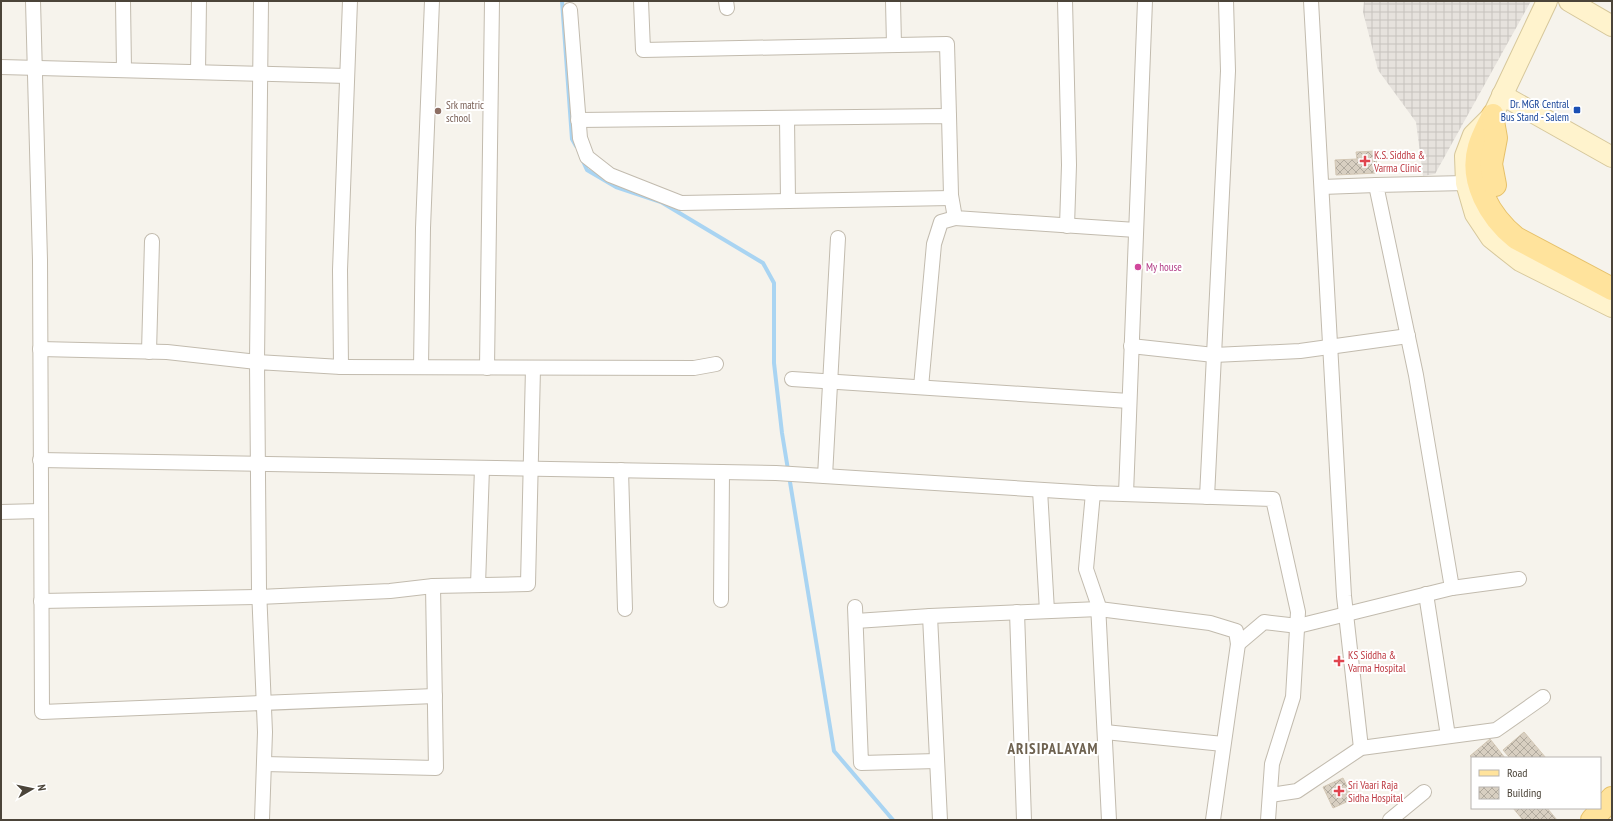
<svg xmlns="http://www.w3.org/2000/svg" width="1613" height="821" font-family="'PT Sans Narrow',sans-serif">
	<defs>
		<pattern id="industrial-grid" width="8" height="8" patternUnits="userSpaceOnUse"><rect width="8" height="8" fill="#e6e2dd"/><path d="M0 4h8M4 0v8" fill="none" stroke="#c7c3be"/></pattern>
		<pattern id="building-cross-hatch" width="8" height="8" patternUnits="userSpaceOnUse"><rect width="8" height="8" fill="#d8cfc1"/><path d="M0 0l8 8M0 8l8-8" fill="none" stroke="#b1aa9e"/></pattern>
	</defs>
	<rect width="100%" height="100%" fill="#f6f3ec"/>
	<!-- industrial -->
	<path fill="url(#industrial-grid)" d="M1364 1H1531L1435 174 1423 176 1416 122 1378 70 1363 12Z"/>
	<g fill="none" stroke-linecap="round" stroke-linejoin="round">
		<!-- stream -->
		<g stroke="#a9d4f2" stroke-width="4">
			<path d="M562 1 572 139 576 146"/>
			<path d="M582 159 587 170 616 187 661 202 763 263 774 283V363L782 433 834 751 893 820"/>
		</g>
	</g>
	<!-- building -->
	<g fill="url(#building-cross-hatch)" stroke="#d3c7b4">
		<path d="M1376 151 1377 173 1336 175 1335 160 1357 159 1356 152Z"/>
		<path d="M1524 732 1546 758H1510L1503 750Z"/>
		<path d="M1490 739 1505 758H1472L1470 756Z"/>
		<path d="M1343 778 1353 799 1333 808 1323 787Z"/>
		<path d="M1513 808H1547L1557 820H1523Z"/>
	</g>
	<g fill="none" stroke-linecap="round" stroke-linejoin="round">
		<!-- street casing -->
		<g stroke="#c2bbae" stroke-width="16">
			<g id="street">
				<path d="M33 1 40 260 42 712 435 696"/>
				<path d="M123 1 124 70"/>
				<path d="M641 1 643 50 947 44 949 116"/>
				<path d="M726 1 727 8"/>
				<path d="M893 1 894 45"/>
				<path d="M1065 1 1069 165 1067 226"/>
				<path d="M1311 1 1344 596 1361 748"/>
				<path d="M570 10 580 138 587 157 610 175 681 203 951 198"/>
				<path d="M1 67 347 76"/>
				<path d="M198 72 199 1"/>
				<path d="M787 118 788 201"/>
				<path d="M578 120 949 116 951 195 955 218 1136 230"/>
				<path d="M1322 187 1376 185"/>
				<path d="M1131 346 1214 355 1300 351 1408 336"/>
				<path d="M40 349 167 352 257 362 261 1"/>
				<path d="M149 352 152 241"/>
				<path d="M341 367 694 368 716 364"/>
				<path d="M421 367 423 228 432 1"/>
				<path d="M487 368 492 1"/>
				<path d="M792 379 1129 401"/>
				<path d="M921 387 934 244 941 222 955 218"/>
				<path d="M40 460 776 473 1093 493 1273 499 1298 612 1293 697 1272 764 1268 820"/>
				<path d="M621 470 625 609"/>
				<path d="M825 476 838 238"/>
				<path d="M1040 490 1047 611"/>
				<path d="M1093 493 1086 569 1098 604 1109 820"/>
				<path d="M1126 494 1145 1"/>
				<path d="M1207 497 1228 71 1226 1"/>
				<path d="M1 512 41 511"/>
				<path d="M478 585 482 468"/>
				<path d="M1452 588 1519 579"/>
				<path d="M1426 594 1448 736"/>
				<path d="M721 600 722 472"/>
				<path d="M41 601 259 597 390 591 433 586 528 584 533 368"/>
				<path d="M855 607 861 763 937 761"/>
				<path d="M1017 612 1024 820"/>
				<path d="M856 621 930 616"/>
				<path d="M1105 732 1223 744"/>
				<path d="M264 764 436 768 433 586"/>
				<path d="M1270 795 1297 791 1361 748 1496 730 1543 697"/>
				<path d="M262 820 265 732 259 589 257 362 341 367 340 270 350 1"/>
				<path d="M940 820 930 616 1099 609 1210 623 1236 631 1238 644 1264 622 1298 626 1452 588 1416 375 1376 185 1466 183"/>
				<path d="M1213 820 1238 644"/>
				<path d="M1390 820 1424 792"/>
			</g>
		</g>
		<!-- secondary casing -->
		<g stroke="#d6c79b" stroke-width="22">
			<g id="secondary">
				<path d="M1547 1 1493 115 1473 135 1465 156 1466 183 1475 214 1491 238 1520 261 1612 307"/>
				<path d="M1569 1 1612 26"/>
				<path d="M1502 95 1612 157"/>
			</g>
		</g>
		<!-- primary casing -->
		<g stroke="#e6c16a" stroke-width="24">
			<g id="primary">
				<path d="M1493 115C1488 126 1482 136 1479 147 1469 181 1490 217 1516 238L1612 289"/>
				<path d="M1493 121 1496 138 1491 164 1495 185"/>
				<path d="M1592 820 1612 798"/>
			</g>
		</g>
		<!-- street -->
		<use href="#street" stroke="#fff" stroke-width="14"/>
		<!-- secondary -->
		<use href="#secondary" stroke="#fff3cd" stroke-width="20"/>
		<!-- primary -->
		<use href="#primary" stroke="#ffe39c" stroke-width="22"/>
	</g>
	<!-- markers -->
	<rect fill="#1a4fb4" stroke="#fff" stroke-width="1.5" x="1573" y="106" width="8" height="8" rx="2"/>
	<circle fill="#8d6e63" stroke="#fff" stroke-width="1.5" cx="438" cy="111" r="4"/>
	<g fill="#e0444e" stroke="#fff" stroke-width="1.5">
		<path d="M1363 155h4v4h4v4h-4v4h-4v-4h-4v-4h4z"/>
		<path d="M1337 655h4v4h4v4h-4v4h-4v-4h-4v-4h4z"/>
		<path d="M1337 785h4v4h4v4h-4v4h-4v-4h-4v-4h4z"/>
	</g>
	<circle fill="#d1479c" stroke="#fff" stroke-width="1.5" cx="1138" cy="267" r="4"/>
	<g text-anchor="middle" stroke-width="4" stroke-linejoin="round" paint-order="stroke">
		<!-- transit labels -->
		<g font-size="11" fill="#164399" stroke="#fff" text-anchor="end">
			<text x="1569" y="108">Dr. MGR Central<tspan x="1569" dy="13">Bus Stand - Salem</tspan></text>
		</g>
		<!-- education labels -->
		<g font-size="11" fill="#785e54" stroke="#fff" text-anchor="start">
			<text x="446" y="109">Srk matric<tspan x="446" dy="13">school</tspan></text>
		</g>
		<!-- health labels -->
		<g font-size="11" fill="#be3a42" stroke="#fff" text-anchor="start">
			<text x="1374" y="159">K.S. Siddha &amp;<tspan x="1374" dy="13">Varma Clinic</tspan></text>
			<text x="1348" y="659">KS Siddha &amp;<tspan x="1348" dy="13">Varma Hospital</tspan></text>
			<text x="1348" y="789">Sri Vaari Raja<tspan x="1348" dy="13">Sidha Hospital</tspan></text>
		</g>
		<!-- hotel labels -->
		<g font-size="11" fill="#b23c85" stroke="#fff" text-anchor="start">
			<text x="1146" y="271">My house</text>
		</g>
		<!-- district labels -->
		<g font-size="15" font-weight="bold" letter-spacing="1" fill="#6e6250" stroke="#fff">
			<text x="1053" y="754">ARISIPALAYAM</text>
		</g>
	</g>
	<!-- border -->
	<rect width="1613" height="821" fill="none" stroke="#4b4439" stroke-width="4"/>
	<!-- legend -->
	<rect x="1471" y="757" width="130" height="52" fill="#ffffff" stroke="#b7b4b0"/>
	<rect x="1479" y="770" width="20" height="6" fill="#ffe39c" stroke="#b7b4b0"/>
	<text x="1507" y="777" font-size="12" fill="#4b4439">Road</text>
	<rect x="1479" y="787" width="20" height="12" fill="url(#building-cross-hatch)" stroke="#b7b4b0"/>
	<text x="1507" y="797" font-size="12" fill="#4b4439">Building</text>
	<!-- north arrow -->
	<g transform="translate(32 789) rotate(81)" stroke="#ffffff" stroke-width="3" paint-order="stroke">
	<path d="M0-3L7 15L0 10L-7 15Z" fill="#4b4439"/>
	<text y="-6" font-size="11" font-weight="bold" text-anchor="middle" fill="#4b4439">N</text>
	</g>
</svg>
